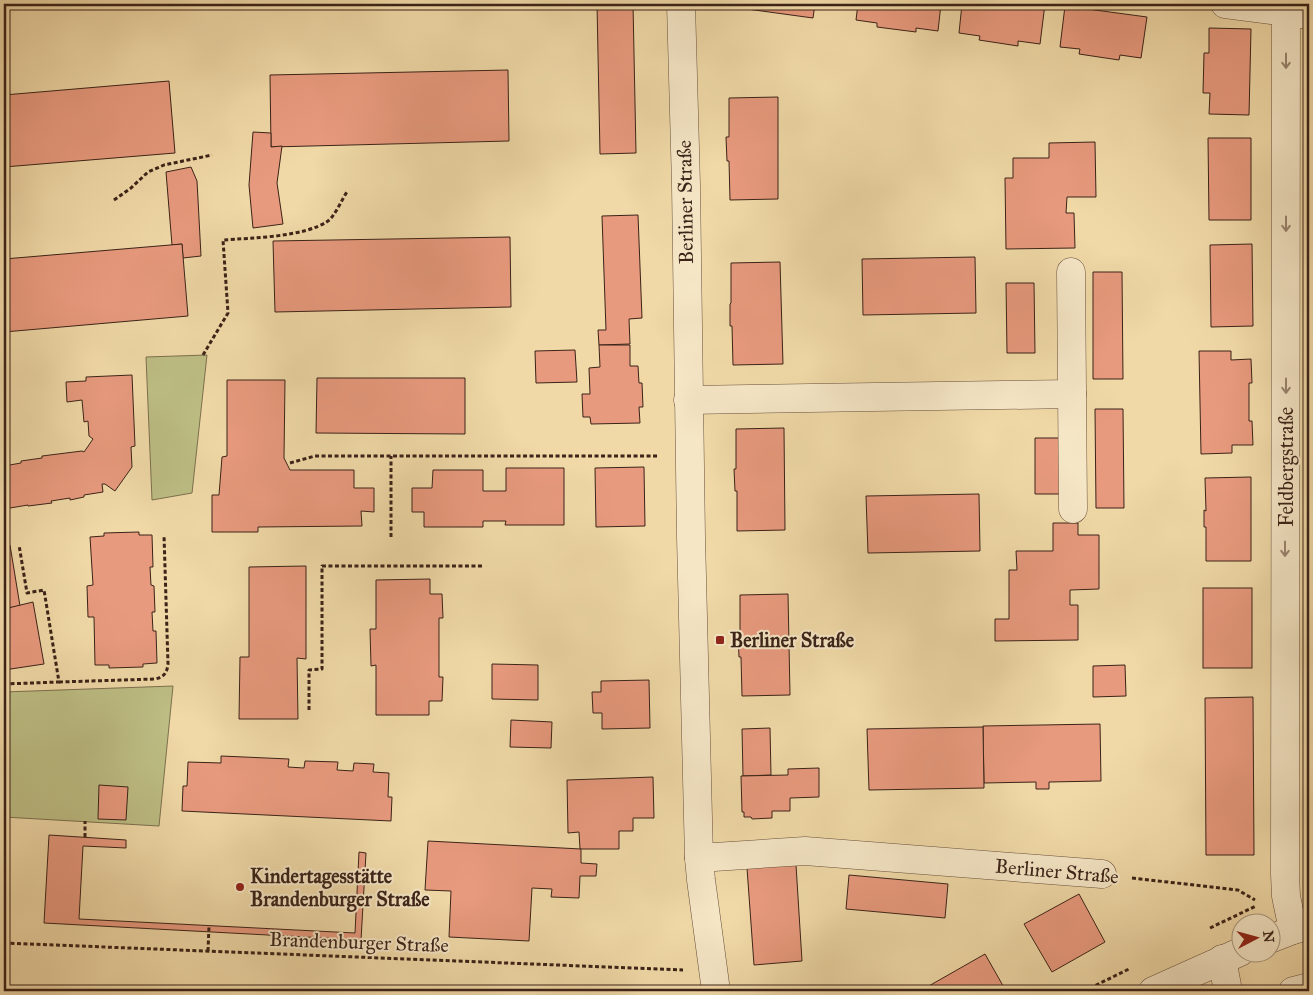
<svg xmlns="http://www.w3.org/2000/svg" width="1313" height="995" font-family="'IM FELL Great Primer',serif">
	<rect width="100%" height="100%" fill="#f0d9a7"/>
	<filter id="stains"><feTurbulence type="fractalNoise" baseFrequency=".004" numOctaves="4"/><feColorMatrix values="0 0 0 0 .2 0 0 0 0 .09 0 0 0 0 .02 0 0 0 .5 -.17"/></filter>
	<radialGradient id="worn" r=".72"><stop offset=".6" stop-color="#630" stop-opacity="0"/><stop offset="1" stop-color="#630" stop-opacity=".3"/></radialGradient>
	<!-- green -->
	<g fill="#bdbe84" stroke="#7c704e">
		<path d="M207 355 192 493 152 500 146 357Z"/>
		<path d="M173 686 159 826 4 817V692Z"/>
	</g>
	<!-- building -->
	<g fill="#e89a7e" stroke="#3b2318">
		<path d="M597 4H633L636 153 600 154Z"/>
		<path d="M725 4H815L813 18 725 6Z"/>
		<path d="M858 4H941L938 31 916 28V32L877 27V23L856 20Z"/>
		<path d="M962 4H1045L1040 44 1018 41V46L979 40 980 36 959 33Z"/>
		<path d="M1065 6 1147 17 1141 58 1120 55 1119 60 1079 54 1080 49 1060 47Z"/>
		<path d="M1209 28 1251 29 1249 115 1209 114 1210 93H1203L1204 53H1209Z"/>
		<path d="M508 70 509 141 271 147 270 75Z"/>
		<path d="M169 81 175 153 4 167V95Z"/>
		<path d="M778 97V199L730 200 729 161H727L726 137H729V98Z"/>
		<path d="M253 132 271 133V147L282 146 277 183 283 224 253 228 249 185Z"/>
		<path d="M1208 138H1251V220H1209Z"/>
		<path d="M1095 142 1096 197H1067L1066 213H1074L1075 248 1006 249 1005 178H1013V158H1049V143Z"/>
		<path d="M191 167 197 181 201 256 183 258 182 244 172 245 166 172Z"/>
		<path d="M638 215 642 318 629 319 630 344 599 345 598 330H606L602 216Z"/>
		<path d="M510 237 511 307 275 312 273 241Z"/>
		<path d="M182 244 188 316 4 332V259Z"/>
		<path d="M1252 244 1253 326 1211 327 1210 245Z"/>
		<path d="M975 257 976 313 863 315 862 259Z"/>
		<path d="M780 262 783 364 733 365 732 326H730V304L731 303V263Z"/>
		<path d="M1093 272H1122L1123 379H1093Z"/>
		<path d="M1006 283H1034L1035 353H1007Z"/>
		<path d="M599 345H630V366H638L639 383H642L643 407H639L640 423 591 424 590 417H583L582 394H590L589 368 600 367Z"/>
		<path d="M575 350 577 382 536 383 535 351Z"/>
		<path d="M1199 351H1231V360L1251 359 1252 383H1249V421H1252L1253 445H1232V453L1201 454Z"/>
		<path d="M132 375 135 446 131 447 132 467 115 491 105 484H102L103 492 84 495V497L70 500V498L51 501 52 503 28 506V505L4 509V466L21 463V461L42 458V456L82 451 84 452 93 439 89 436 88 421 84 422 82 400 67 402 66 382 86 381V377Z"/>
		<path d="M317 378H465V434L316 433Z"/>
		<path d="M227 380H285L284 458 290 470H354V488H374V512L361 511 362 526 258 527V532H212V495H219L222 457 227 456Z"/>
		<path d="M1095 409H1123L1124 508H1096Z"/>
		<path d="M784 428 785 530 737 531V491H735L734 469H736V429Z"/>
		<path d="M1035 438H1062L1063 494H1035Z"/>
		<path d="M644 467 645 526 596 527 595 468Z"/>
		<path d="M506 468H564V525H505L506 521H483V527H424V512H412V488H432L433 470H483V491H506Z"/>
		<path d="M1251 477V561H1206V527H1204V510L1206 511 1205 478Z"/>
		<path d="M979 494 980 551 868 553 866 496Z"/>
		<path d="M1053 523H1078V535H1099V589L1070 590V605H1078V640L995 641V619H1009V570H1017L1016 551H1053Z"/>
		<path d="M139 532V535H152L153 567H150L151 585 154 586 155 612H152L153 631H156L157 663 143 664V667L109 668V665H95L94 617H88L87 586 93 585 90 537 104 536V533Z"/>
		<path d="M10 545 20 606 4 609V546Z"/>
		<path d="M306 566V659L297 658 298 719H239L240 657H249V567Z"/>
		<path d="M430 579V594H442L443 618H439V677H443L442 701H429V715H376V665L371 666 370 629H376V580Z"/>
		<rect x="1203" y="588" width="49" height="80"/>
		<path d="M788 594 790 695 742 696 741 657H739L738 634H740V595Z"/>
		<path d="M33 602 44 664 4 670V609Z"/>
		<path d="M492 664 538 665V700L492 699Z"/>
		<path d="M1125 665 1126 696 1093 697V666Z"/>
		<path d="M649 680 650 728 602 729V713H593L592 692H601V681Z"/>
		<path d="M1253 697 1254 855H1206L1205 698Z"/>
		<path d="M511 720 552 722 551 748 510 747Z"/>
		<path d="M1100 724 1101 781 1049 782V789H1036V782L984 783 983 726Z"/>
		<path d="M983 727 984 788 869 790 867 729Z"/>
		<path d="M770 728 771 775 743 776 742 729Z"/>
		<path d="M221 756 289 759 288 767 304 768 305 761 338 762 337 770 353 771 354 763 374 764 373 772 389 773 388 797H392L391 821 182 811 183 786H187L188 762 221 763Z"/>
		<path d="M819 768V797L790 798V811H772V818L752 819 751 817H744V812H742L741 776 788 775V769Z"/>
		<path d="M653 777 654 818H633V831H619V849H580L579 832 568 833 567 780Z"/>
		<path d="M99 785 128 787 126 820 98 819Z"/>
		<path d="M49 835 126 840V848L83 846 79 919 355 933 359 852 366 853 361 940 44 923Z"/>
		<path d="M428 841 581 849V863L597 864 596 876H580L579 898 551 897 552 889 532 888 529 941 449 937 451 891 425 890Z"/>
		<path d="M796 865 802 961 754 965 747 868Z"/>
		<path d="M849 875 948 884 945 918 846 909Z"/>
		<path d="M1079 894 1105 942 1052 972 1024 924Z"/>
		<path d="M985 954 1006 991H920Z"/>
		<path d="M582 989 629 991H582Z"/>
	</g>
	<g fill="none" stroke-linecap="round" stroke-linejoin="round">
		<!-- minor casing -->
		<g stroke="#68503c" stroke-width="29">
			<g id="minor">
				<path d="M681 4 686 185 691 537 699 858 701 880 716 991"/>
				<path d="M1225 4 1309 15"/>
				<path d="M1286 4 1285 874 1286 896 1293 930"/>
				<path d="M1071 272 1073 509"/>
				<path d="M688 400 1072 394"/>
				<path d="M699 858 805 851 1102 874"/>
				<path d="M1222 959 1228 991"/>
			</g>
		</g>
		<!-- tertiary casing -->
		<g stroke="#68503c" stroke-width="29">
			<g id="tertiary">
				<path d="M1270 939 1293 930 1309 926"/>
				<path d="M1153 991 1240 952"/>
				<path d="M1293 991 1309 987"/>
			</g>
		</g>
		<!-- path -->
		<g stroke="#3b2318" stroke-width="3" stroke-dasharray="4 2.5" stroke-linecap="butt">
			<path d="M114 200 131 188 148 172 164 165 212 155"/>
			<path d="M203 355 228 313 223 240C251 238 305 237 328 221 335 216 342 199 347 192"/>
			<path d="M290 463 315 456H659"/>
			<path d="M391 537V456"/>
			<path d="M59 682 155 679C164 677 167 673 168 664L164 535"/>
			<path d="M4 684 59 682 44 590 27 593 19 545"/>
			<path d="M309 710V670L322 669V566H484"/>
			<path d="M85 837V821"/>
			<path d="M1132 878 1238 890 1255 900"/>
			<path d="M1210 928 1256 906"/>
			<path d="M4 943 683 970"/>
			<path d="M208 951 209 926"/>
			<path d="M1084 991 1129 969"/>
		</g>
		<!-- minor -->
		<use href="#minor" stroke="#f5e6c6" stroke-width="28"/>
		<!-- tertiary -->
		<use href="#tertiary" stroke="#f5e6c6" stroke-width="28"/>
	</g>
	<!-- one-way arrows -->
	<defs><path id="oneway-shaft" d="M-6 0H5M1.5-3L5.5 0L1.5 3" fill="none" stroke-width="1.6" stroke-linecap="round" stroke-linejoin="round" transform="scale(1.25)"/></defs>
	<g stroke="#98846f">
		<use href="#oneway-shaft" transform="translate(1286 61) rotate(90)"/>
		<use href="#oneway-shaft" transform="translate(1286 224) rotate(90)"/>
		<use href="#oneway-shaft" transform="translate(1286 386) rotate(90)"/>
		<use href="#oneway-shaft" transform="translate(1285 549) rotate(90)"/>
	</g>
	<!-- markers -->
	<g fill="#8f2418" stroke="#f5e6c6" stroke-width="2">
		<rect x="715" y="635" width="10" height="10" rx="2.5"/>
		<circle cx="240" cy="887" r="5"/>
	</g>
	<g text-anchor="middle" stroke-width="4" stroke-linejoin="round" paint-order="stroke">
		<!-- street labels -->
		<g font-size="20" fill="#3b2318" stroke="#f5e6c6">
			<text transform="translate(685 202) rotate(-91)" y="7">Berliner Straße</text>
			<text transform="translate(1286 467) rotate(-90)" y="7">Feldbergstraße</text>
			<text transform="translate(1057 871) rotate(5)" y="7">Berliner Straße</text>
			<text transform="translate(359 942) rotate(2)" y="7">Brandenburger Straße</text>
		</g>
		<!-- poi labels -->
		<g font-size="20" font-weight="bold" fill="#3b2318" stroke="#f5e6c6" text-anchor="start">
			<text x="730" y="647">Berliner Straße</text>
			<text x="250" y="883">Kindertagesstätte<tspan x="250" dy="23">Brandenburger Straße</tspan></text>
		</g>
	</g>
	<!-- margin -->
	<rect width="1313" height="995" fill="none" stroke="#f0d9a7" stroke-width="20"/>
	<rect x="5" y="5" width="1303" height="985" fill="none" stroke="#3b2318" stroke-width="2.5"/>
	<rect x="10" y="10" width="1293" height="975" fill="none" stroke="#3b2318"/>
	<!-- north arrow -->
	<g transform="translate(1256 938) rotate(84)"><circle r="24" fill="#f5e6c6" stroke="#ab9880"/>
	<path d="M0-4L9 19L0 12L-9 19Z" fill="#8f2418"/>
	<text y="-8" font-size="14" font-weight="bold" text-anchor="middle" fill="#3b2318">N</text>
	</g>
	<rect width="100%" height="100%" filter="url(#stains)"/>
	<rect width="100%" height="100%" fill="url(#worn)"/>
</svg>
